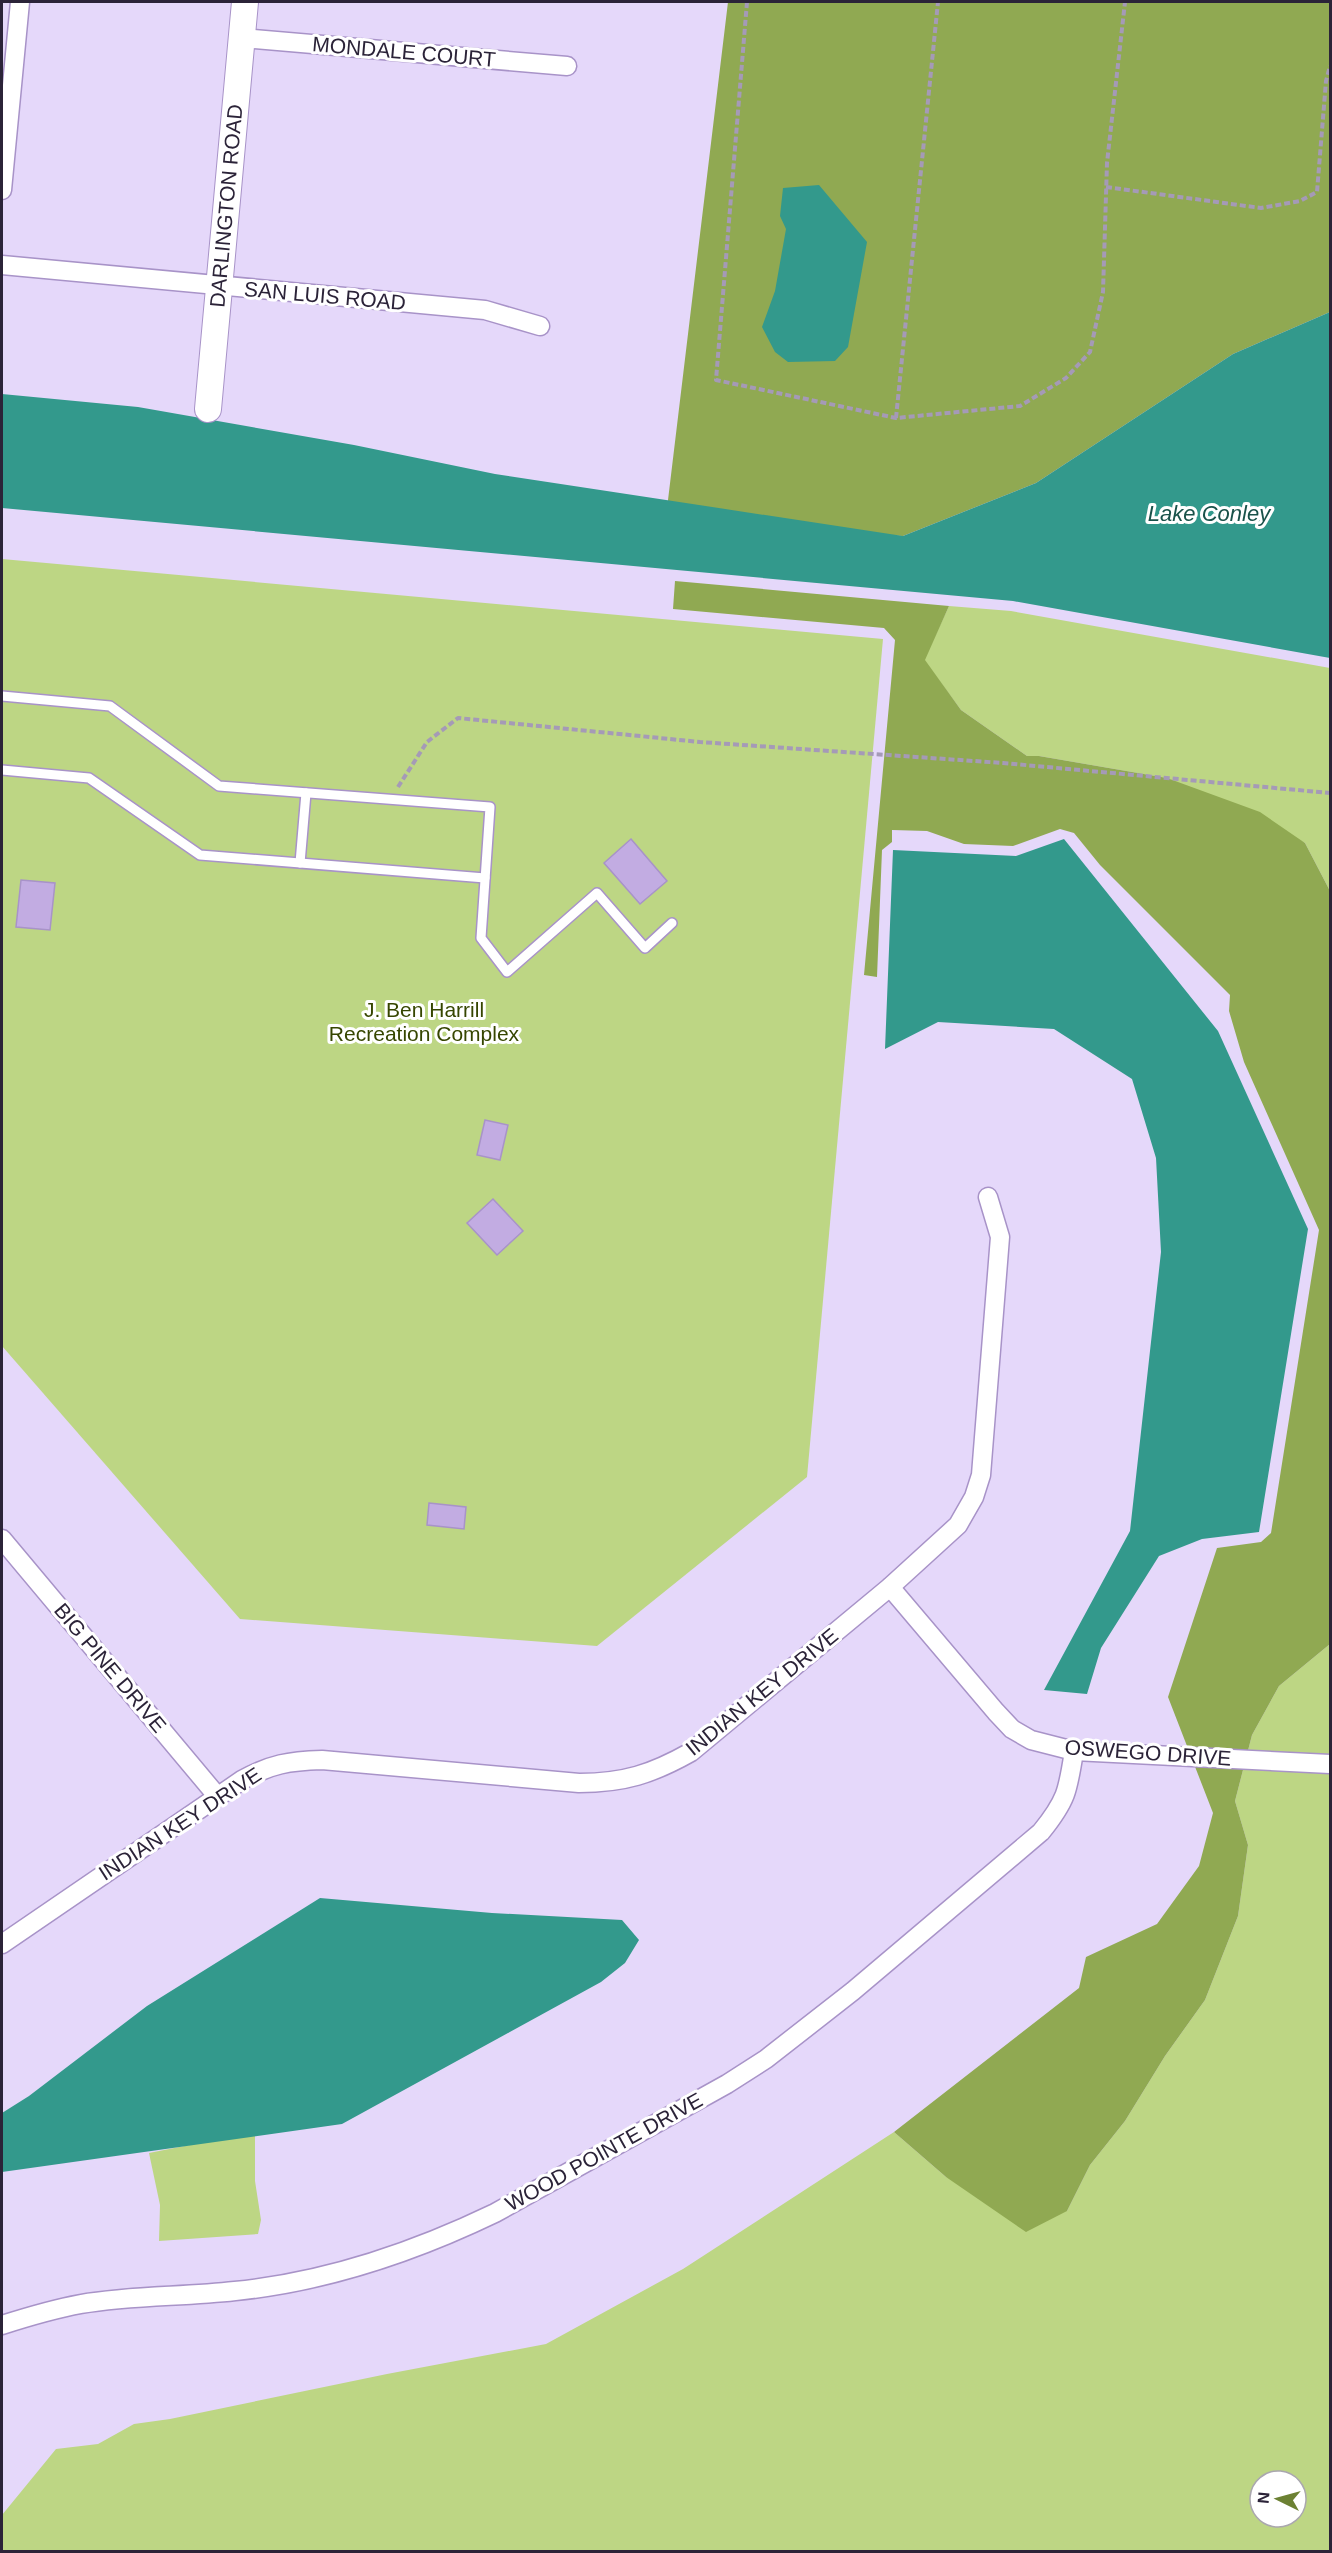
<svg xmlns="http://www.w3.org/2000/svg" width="1332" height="2553" font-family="Helvetica,sans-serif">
	<rect width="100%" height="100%" fill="#e5d8fa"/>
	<!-- green -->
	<g fill="#bdd684" fill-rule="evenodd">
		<path d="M2 559 883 639 807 1477 597 1646 240 1619 2 1346Z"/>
		<path d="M949 606 1011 611 1330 668V891L1305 843 1167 778 1039 756H1027L961 710 924 660Z"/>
		<path d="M1330 1644V2551L2 2552V2515L56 2449 98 2444 134 2424 170 2419 387 2374 546 2344 683 2269 894 2132 946 2177 1067 2211 1090 2165 1125 2121 1165 2056 1205 2000 1238 1916 1248 1845 1235 1801 1252 1735 1279 1686ZM1260 2481H1296V2517H1260Z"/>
		<path d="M255 2132V2181L261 2220 258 2234 159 2241 160 2205 149 2153Z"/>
	</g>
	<!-- forest -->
	<g fill="#90a952">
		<path d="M728 2H1330V312L1233 354 1036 483 903 536 665 525Z"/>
		<path d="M675 581 949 606 925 660 961 710 1027 756H1039L1167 778 1260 812 1305 843 1330 891V1644L1279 1686 1252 1735 1235 1801 1248 1845 1238 1916 1205 2000 1165 2056 1125 2121 1090 2165 1067 2211 1026 2232 946 2177 894 2132 1079 1988 1086 1957 1157 1924 1199 1866 1213 1813 1168 1697 1217 1548 1261 1542 1271 1533 1319 1230 1244 1062 1229 1011 1230 995 1100 865 1074 833 1060 829 1013 846 964 844 927 831 892 830V842L882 850 877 977 864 975 895 640 884 628 673 609Z"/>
	</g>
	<!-- water -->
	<g fill="#33998c">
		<path d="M819 185 867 242 848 347 835 361 788 362 775 352 762 327 775 291 786 229 780 216 783 188Z"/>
		<path d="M1330 312V658L1013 601 2 508V394L138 407 354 445 495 474 903 536 1036 483 1233 354Z"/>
		<path d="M1064 839 1218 1031 1308 1229 1259 1532 1202 1539 1159 1556 1101 1648 1087 1694 1044 1690 1130 1531 1161 1252 1156 1158 1132 1079 1054 1029 938 1022 885 1049 893 850 1016 856Z"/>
		<path d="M320 1898 492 1913 622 1920 639 1940 625 1963 601 1982 342 2124 2 2172V2113L29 2096 147 2006Z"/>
	</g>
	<!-- building -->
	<g fill="#c2ace2" stroke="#a893c8" stroke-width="1.5">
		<path d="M631 839 667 881 640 904 604 863Z"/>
		<path d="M21 880 55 883 50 930 16 927Z"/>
		<path d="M485 1120 508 1125 500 1160 477 1155Z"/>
		<path d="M493 1199 523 1231 497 1255 467 1223Z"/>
		<path d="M429 1503 466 1507 464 1529 427 1525Z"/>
	</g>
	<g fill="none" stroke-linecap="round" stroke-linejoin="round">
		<!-- lane casing -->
		<g stroke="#a893c8" stroke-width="12">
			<g id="lane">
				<path d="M2 696 110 706 219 786 490 807 481 938 507 972 597 893 645 948 672 923"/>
				<path d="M2 770 89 778 200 855 485 878"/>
				<path d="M300 863 306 793"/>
			</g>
		</g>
		<!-- street casing -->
		<g stroke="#a893c8" stroke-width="21">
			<g id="street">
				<path d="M242 38 567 66"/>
				<path d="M2 190 20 2"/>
				<path d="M2 265 485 310 540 326"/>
				<path d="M2 1539 218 1797"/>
				<path d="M890 1587 996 1712 1012 1729 1031 1740 1074 1751 1330 1764"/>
				<path d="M2 1944 242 1780C271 1764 289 1761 322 1760L579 1783C624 1783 652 1774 691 1752L890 1587 958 1525 974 1497 981 1475 1000 1237 988 1197"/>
				<path d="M2 2325C27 2317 54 2309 81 2304 132 2295 183 2297 235 2291 325 2282 414 2252 495 2213L727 2084 766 2059 853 1991 1041 1832C1067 1800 1068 1790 1074 1751"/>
			</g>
		</g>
		<!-- secondary casing -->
		<g stroke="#a893c8" stroke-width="28">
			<g id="secondary">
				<path id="s1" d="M208 409 245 2"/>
			</g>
		</g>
		<!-- path -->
		<g stroke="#a59ab7" stroke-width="4" stroke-dasharray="6 3" stroke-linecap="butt">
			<path d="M747 2 716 380 896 418 1020 406 1066 378 1090 352 1103 292 1107 163 1125 2"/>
			<path d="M1106 187 1261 208 1300 201 1317 192 1326 81 1330 66"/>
			<path d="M896 418 938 2"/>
			<path d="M398 787 427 742 458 718 700 742 1003 763 1330 793"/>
		</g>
		<!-- lane -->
		<use href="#lane" stroke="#fff" stroke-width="9"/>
		<!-- street -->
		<use href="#street" stroke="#fff" stroke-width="18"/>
		<!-- secondary -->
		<use href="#secondary" stroke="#fff" stroke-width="26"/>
	</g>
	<g text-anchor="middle" stroke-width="6" stroke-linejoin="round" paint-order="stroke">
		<!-- street labels -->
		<g font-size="21" fill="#2b2338" stroke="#fff">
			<text transform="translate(404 52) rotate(5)" y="7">MONDALE COURT</text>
			<text dy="7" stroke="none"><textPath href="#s1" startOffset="204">DARLINGTON ROAD</textPath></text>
			<text transform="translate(325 296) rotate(5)" y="7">SAN LUIS ROAD</text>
			<text transform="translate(110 1668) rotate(50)" y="7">BIG PINE DRIVE</text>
			<text transform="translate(762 1692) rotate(-39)" y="7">INDIAN KEY DRIVE</text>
			<text transform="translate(1148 1753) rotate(4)" y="7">OSWEGO DRIVE</text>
			<text transform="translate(180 1824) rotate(-33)" y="7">INDIAN KEY DRIVE</text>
			<text transform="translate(604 2152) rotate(-29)" y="7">WOOD POINTE DRIVE</text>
		</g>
		<!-- park labels -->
		<g font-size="21" fill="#364601" stroke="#fff">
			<text x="424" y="1017">J. Ben Harrill<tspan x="424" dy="24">Recreation Complex</tspan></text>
		</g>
		<!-- water labels -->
		<g font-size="22" font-style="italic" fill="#19524a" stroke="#fff">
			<text x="1209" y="521">Lake Conley</text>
		</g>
	</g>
	<!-- border -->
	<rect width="1332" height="2553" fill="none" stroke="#2b2338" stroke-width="6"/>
	<!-- north arrow -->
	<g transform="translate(1278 2499) rotate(275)"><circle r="28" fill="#ffffff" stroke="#aaa7af" stroke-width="1.5"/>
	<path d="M0-4.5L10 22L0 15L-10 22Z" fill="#6c8133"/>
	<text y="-9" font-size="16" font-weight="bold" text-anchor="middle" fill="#2b2338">N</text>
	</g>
</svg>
